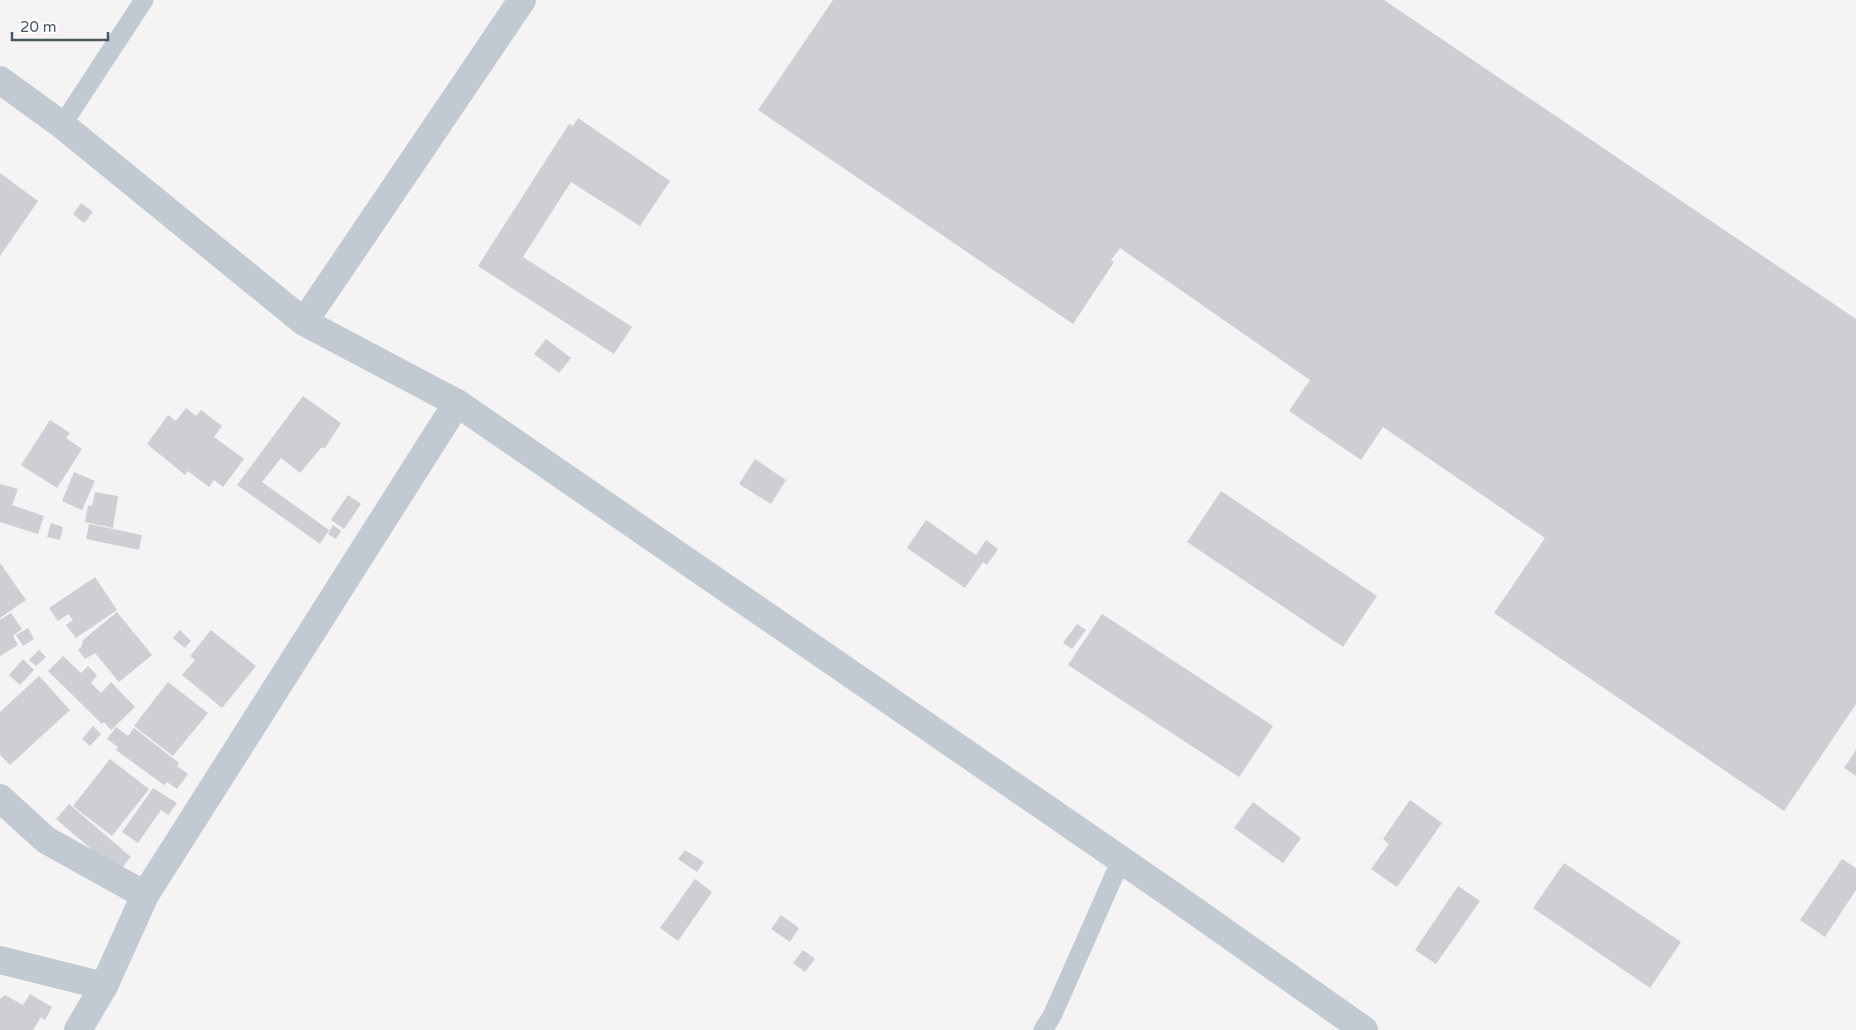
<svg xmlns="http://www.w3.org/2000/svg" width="1856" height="1030" font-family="'Varela Round',sans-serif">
	<rect width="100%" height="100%" fill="#f5f3f3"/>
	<!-- building -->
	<g fill="#cdcfd5">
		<path d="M833 0H1384L1856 319V704L1784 811 1494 613 1545 538 1383 427 1361 460 1289 411 1310 380 1120 248 1111 260 1114 262 1073 324 758 110Z"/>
		<path d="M578 118 670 181 640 226 571 182 523 257 632 327 614 354 478 266 569 124 573 126Z"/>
		<path d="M0 173 38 201 0 256Z"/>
		<path d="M81 203 93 212 84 223 73 214Z"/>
		<path d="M546 339 571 358 559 373 534 354Z"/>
		<path d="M303 396 341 423 325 448H321L300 473 281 458 262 482 329 530 320 544 237 485Z"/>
		<path d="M186 408 196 416 201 410 222 426 214 437 244 459 223 487 214 480 209 487 188 471 185 475 147 444 168 415 176 421Z"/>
		<path d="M50 420 70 433 66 438 82 449 57 488 21 465Z"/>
		<path d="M755 459 786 480 771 504 739 484Z"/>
		<path d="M74 472 95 481 82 510 62 501Z"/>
		<path d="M0 484 18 489 12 505 44 516 38 534 0 522Z"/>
		<path d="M1221 491 1377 596 1343 647 1187 542Z"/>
		<path d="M95 492 118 496 113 528 85 522 88 505 92 506Z"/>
		<path d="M348 495 361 504 344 529 331 520Z"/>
		<path d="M926 520 976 555 986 540 998 549 987 565 983 562 965 588 907 548Z"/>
		<path d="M51 523 63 527 60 540 47 537Z"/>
		<path d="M89 524 142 535 139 550 86 539Z"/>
		<path d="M333 525 341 531 336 539 328 534Z"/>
		<path d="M0 563 26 600 0 618Z"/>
		<path d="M95 577 117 610 76 638 66 625 73 620 68 614 58 621 49 608Z"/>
		<path d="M117 612 152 655 119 682 95 653 85 659 78 650 82 646 83 640Z"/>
		<path d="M11 613 22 629 13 636 18 645 0 656V620Z"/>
		<path d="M1102 614 1273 726 1239 777 1068 665Z"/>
		<path d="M1077 624 1086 630 1072 649 1063 643Z"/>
		<path d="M28 628 34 639 23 646 16 635Z"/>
		<path d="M180 630 191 641 185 648 173 638Z"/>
		<path d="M211 630 256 666 222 708 182 675 195 660 190 656Z"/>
		<path d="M39 650 46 657 36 666 29 660Z"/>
		<path d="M63 656 81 673 88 666 97 675 91 683 101 693 111 682 135 707 111 730 104 722 102 724 48 671Z"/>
		<path d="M23 659 34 670 20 685 9 675Z"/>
		<path d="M39 676 70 710 10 765 0 755V712Z"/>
		<path d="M168 682 208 713 173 756 134 726Z"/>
		<path d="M93 726 101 734 90 746 82 739Z"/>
		<path d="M116 727 128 736 134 728 179 763 177 766 188 774 177 789 167 782 164 785 116 750 118 747 107 739Z"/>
		<path d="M1856 750V776L1844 768Z"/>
		<path d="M110 759 149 789 112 836 73 806Z"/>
		<path d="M153 788 177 803 168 815 161 810 138 843 122 832Z"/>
		<path d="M1410 800 1442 823 1397 887 1371 869 1389 844 1383 839Z"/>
		<path d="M1253 802 1301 838 1283 863 1234 828Z"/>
		<path d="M69 804 131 857 118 872 56 819Z"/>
		<path d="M685 850 704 862 697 872 678 859Z"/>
		<path d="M1842 859 1856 868V890L1825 937 1800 920Z"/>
		<path d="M1564 863 1681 942 1650 988 1533 908Z"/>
		<path d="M695 879 712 892 678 941 660 928Z"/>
		<path d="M1458 886 1480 901 1436 964 1415 950Z"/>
		<path d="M781 915 799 928 790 942 771 929Z"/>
		<path d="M803 950 815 959 805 972 793 963Z"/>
		<path d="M30 994 52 1007 45 1020 41 1017 33 1030H0V999L5 995 23 1005Z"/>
	</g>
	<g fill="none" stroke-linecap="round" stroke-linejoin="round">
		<!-- service -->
		<g stroke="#c1cad2" stroke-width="19">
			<path d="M62 125 144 0"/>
			<path d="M1043 1030 1052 1016 1121 860"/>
		</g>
		<!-- minor -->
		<g stroke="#c1cad2" stroke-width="28">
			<path d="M0 80 62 125 304 322 457 403 1175 897 1364 1030"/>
			<path d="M304 322 522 0"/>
			<path d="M0 798 46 840 145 895"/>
			<path d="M0 960 104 986"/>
			<path d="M78 1030 104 986 145 895 457 403"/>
		</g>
	</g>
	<!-- scale -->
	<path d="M12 32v8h96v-8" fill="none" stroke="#4a5661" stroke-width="2.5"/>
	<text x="20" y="32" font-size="15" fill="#4a5661" stroke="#ffffff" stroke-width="4" paint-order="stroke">20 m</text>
</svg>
